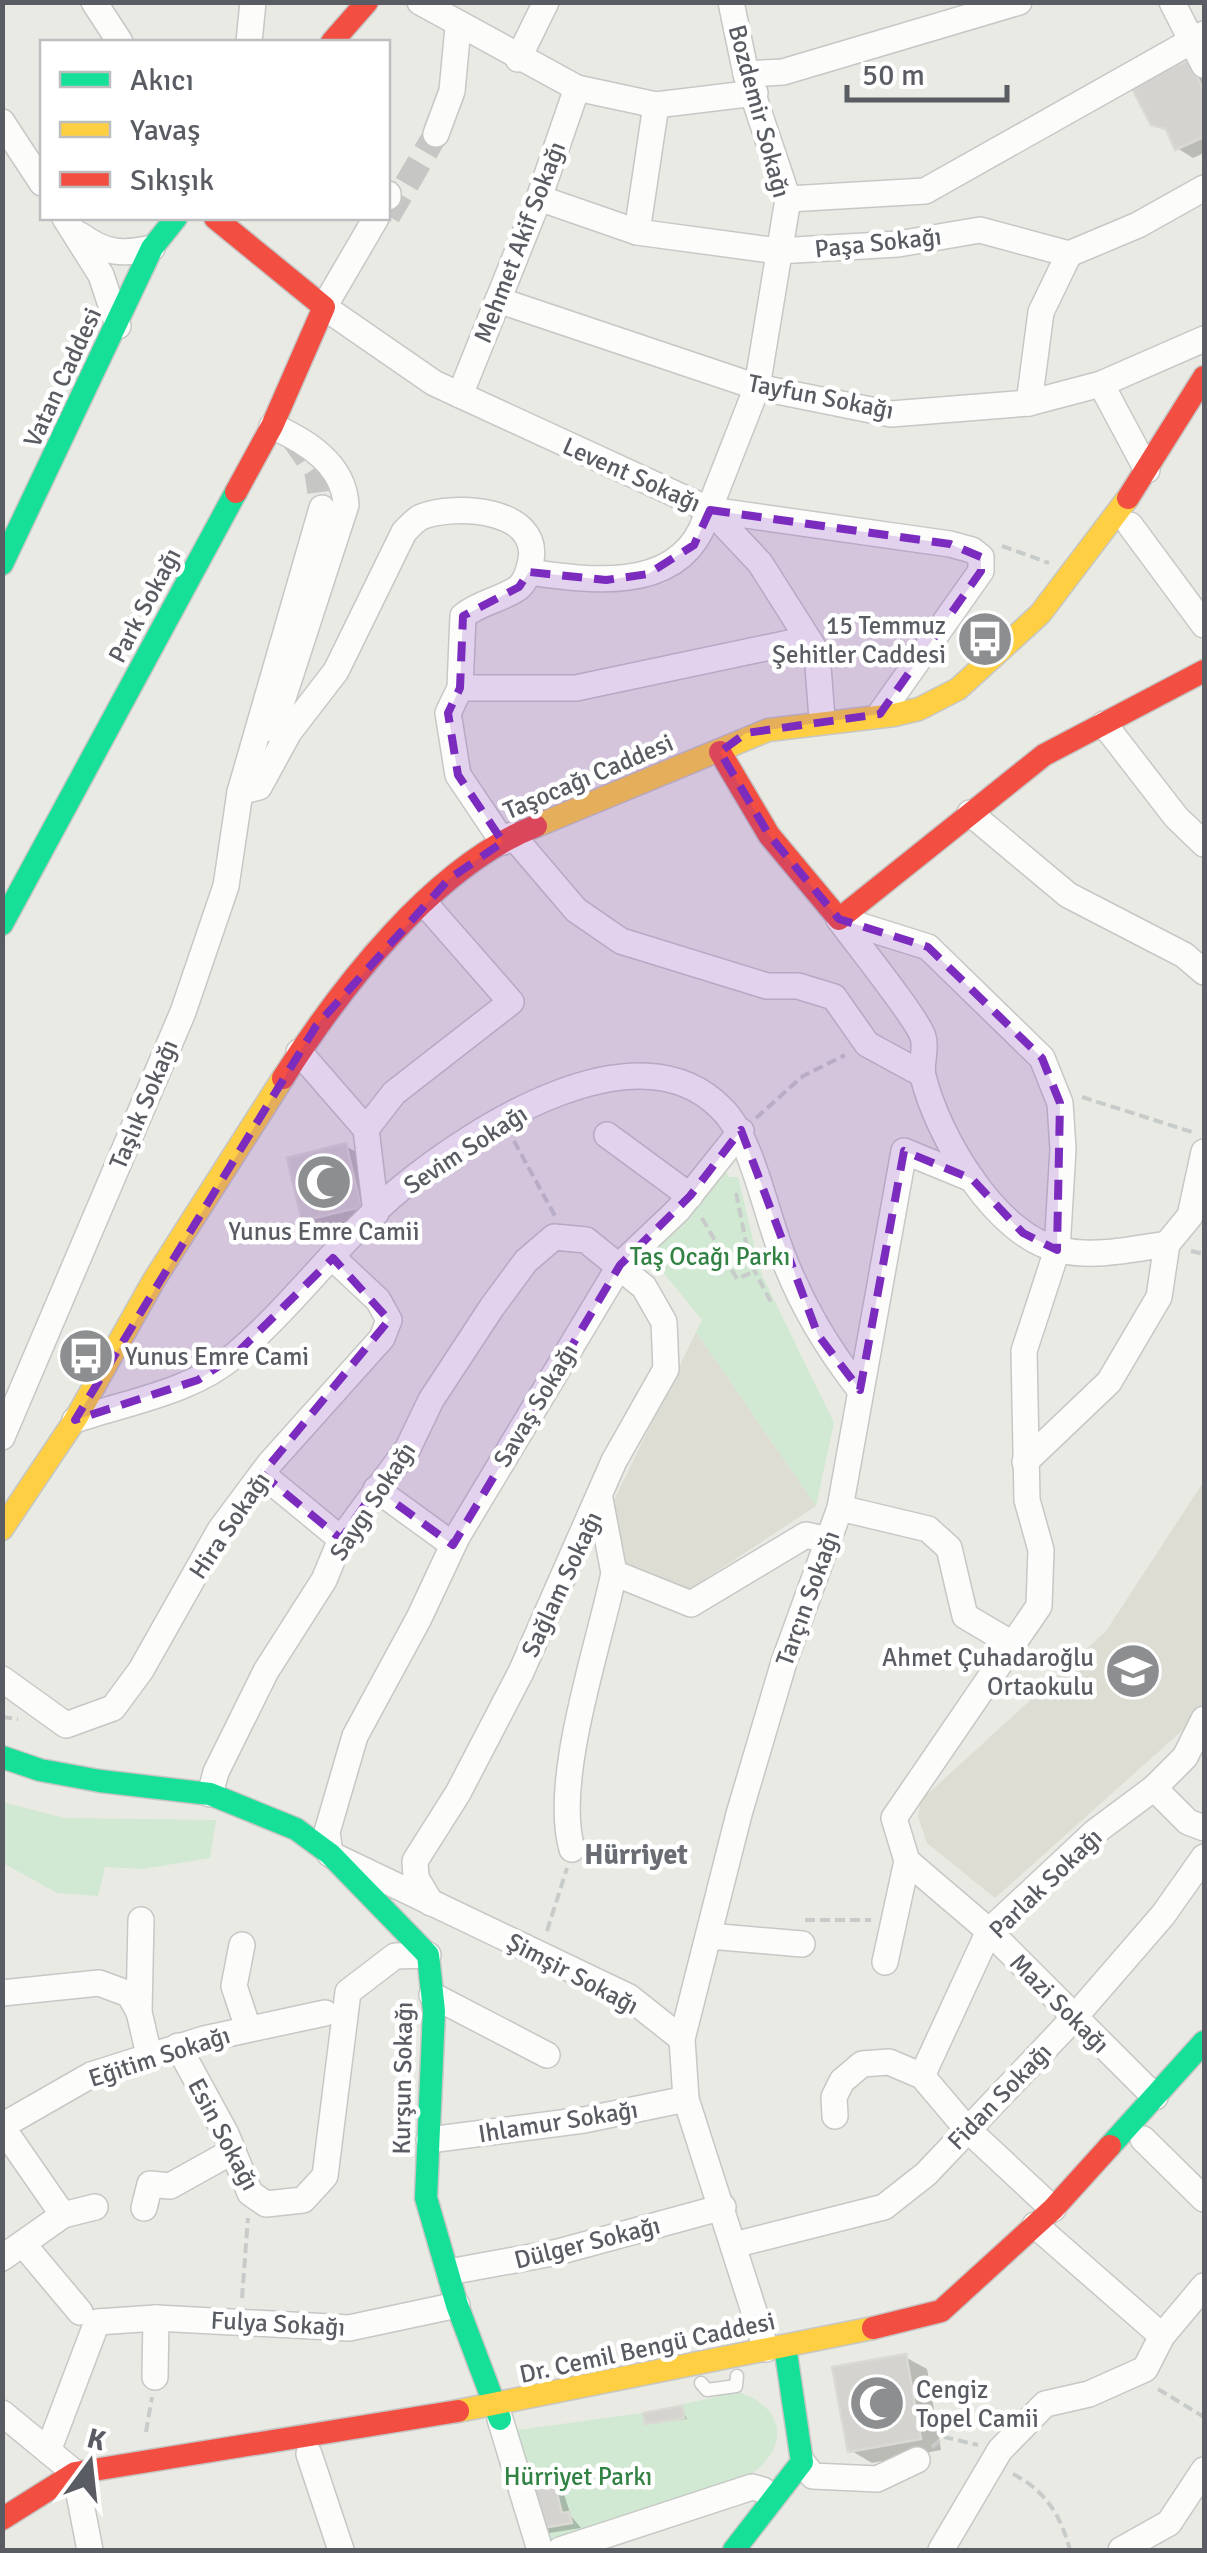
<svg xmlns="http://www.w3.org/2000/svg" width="1207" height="2553" font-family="Signika,sans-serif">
	<rect width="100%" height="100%" fill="#eaeae4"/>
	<!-- education -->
	<g fill="#ddddd3">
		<path d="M696 1332 816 1506 687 1591 626 1564 612 1504Z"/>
		<path d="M1204 1481V1711L995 1898 927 1843 918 1817 921 1800 1106 1631Z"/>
	</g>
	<!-- green -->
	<g fill="#d1e8d2">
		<path d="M724 1161 728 1177H738L761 1273 834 1423 816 1506 696 1332 702 1320 649 1255Z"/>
		<path d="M2 1802 64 1818 216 1820 210 1858 143 1869 105 1867 98 1896 57 1893 3 1863Z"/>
		<path d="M738 2392C783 2406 791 2444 753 2473L541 2545 510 2431 643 2413Z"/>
	</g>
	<!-- shadow -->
	<g fill="#0003">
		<path d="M1204 71V153L1193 158 1177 148 1170 133 1153 123 1133 85Z"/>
		<path d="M345 1146 367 1158 381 1218 326 1232 305 1219Z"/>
		<path d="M905 2357 927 2369 941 2450 872 2463 850 2450Z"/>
		<path d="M682 2409 687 2419 647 2423Z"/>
		<path d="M553 2485 563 2491 571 2516 581 2528 549 2533 539 2527Z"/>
	</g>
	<!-- building -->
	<g fill="#d4d3cf" stroke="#dad9d3" stroke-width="2.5">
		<path d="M1190 60 1204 92V137L1175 150 1166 129 1151 125 1129 83Z"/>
		<path d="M346 1143 361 1207 302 1221 287 1158Z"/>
		<path d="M906 2354 921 2439 848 2452 832 2367Z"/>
		<path d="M682 2406 684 2418 645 2424 643 2413Z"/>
		<path d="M554 2482 562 2513 569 2512 572 2523 537 2529 526 2490Z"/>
	</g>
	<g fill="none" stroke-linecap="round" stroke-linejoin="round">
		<!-- street-tunnel -->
		<g stroke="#c6c6c4" stroke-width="25" stroke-dasharray="25 12" stroke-linecap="butt">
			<path d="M388 216 436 134"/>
			<path d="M293 438 317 472 322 508"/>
		</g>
		<!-- lane casing -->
		<g stroke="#c6c8c6" stroke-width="15">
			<path id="lane" d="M701 2383 707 2390 736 2386 737 2376"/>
		</g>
		<!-- street casing -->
		<g stroke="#c6c8c6" stroke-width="28">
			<g id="street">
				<path d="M94 2 120 42"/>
				<path d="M420 2 577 88 656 105 755 93"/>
				<path d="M1172 2 1204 65"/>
				<path d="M249 42 253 2"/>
				<path d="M518 59 546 2"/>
				<path d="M746 74 783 72 1019 2"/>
				<path d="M2 122 42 183"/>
				<path d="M436 134 452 91 458 27"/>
				<path d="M388 194V197"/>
				<path d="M539 198 637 232 778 251 898 244 980 230 1069 254 1138 225 1204 188"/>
				<path d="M788 199 925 191 1204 34"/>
				<path d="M65 218 101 275 118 326"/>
				<path d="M376 218 324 307 434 383 710 510 950 544 972 550 981 557V571L880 714"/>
				<path d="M637 232 656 105"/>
				<path d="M80 235C105 253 121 255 152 248"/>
				<path d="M498 300 757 387 891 414 1029 403 1101 384 1204 339"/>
				<path d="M1101 384 1147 470"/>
				<path d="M460 395 539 198 577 88"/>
				<path d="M1029 403 1041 312 1069 254"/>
				<path d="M272 426C306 441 344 464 346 505L273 729"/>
				<path d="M710 510 760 563 817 653 822 719"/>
				<path d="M1130 525 1204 625"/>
				<path d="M529 572C586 580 670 593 701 530L757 387 788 199 746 74 731 2"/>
				<path d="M460 688H576L808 639"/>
				<path d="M1104 724 1176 817 1204 844"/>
				<path d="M240 792 259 787 289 732 336 671 404 532C409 527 415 520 421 517 455 503 540 509 531 560 529 570 526 582 518 588 501 600 480 602 463 616L460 688 448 713 458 775 503 842"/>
				<path d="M970 813 1068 895 1184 955 1204 972"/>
				<path d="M512 835 576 910 621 941 767 986H798L834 997 867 1044 922 1074"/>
				<path d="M839 919 928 947 1042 1058 1060 1103 1063 1149 1057 1250 1024 1351 1027 1500 1041 1550 1039 1606 894 1818 907 1861 885 1962"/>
				<path d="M839 919C854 940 918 1019 923 1037 927 1049 920 1064 923 1076 937 1135 996 1237 1060 1250 1095 1258 1132 1249 1167 1244"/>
				<path d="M299 1052 366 1129"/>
				<path d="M366 1129 394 1093 511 1002 427 906"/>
				<path d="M366 1129 376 1213"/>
				<path d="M607 1135 690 1196"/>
				<path d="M75 1420C128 1402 192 1392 235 1355 294 1305 340 1239 400 1189 474 1128 638 1022 722 1109 752 1139 765 1211 782 1254 802 1306 826 1346 860 1390"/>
				<path d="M2 1437 183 1012 226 886 240 792 322 508"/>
				<path d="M1025 1462 1109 1382 1159 1297 1167 1244 1190 1216 1204 1152"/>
				<path d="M262 1474 341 1539"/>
				<path d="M376 1489 453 1545"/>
				<path d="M600 1499 614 1573 691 1604 806 1535 828 1540"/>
				<path d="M840 1508 928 1529 949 1548 965 1616 1014 1645"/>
				<path d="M2 1679 66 1725 113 1708 141 1670 220 1530 270 1463 382 1338 389 1320 378 1300 333 1258"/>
				<path d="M1154 1788 1188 1822 1204 1828"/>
				<path d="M210 1794 216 1772 266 1671 324 1580 341 1539 408 1448 431 1400 492 1307 526 1261 554 1237 586 1240 644 1287 664 1322 666 1369 614 1461 521 1672 458 1793 415 1861 416 1878 431 1903"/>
				<path d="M572 1849C552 1780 599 1646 614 1573"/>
				<path d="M907 1861 989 1931 1155 2097"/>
				<path d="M709 1936 802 1944"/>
				<path d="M242 1945 234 1986 248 2028"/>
				<path d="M2 1993 99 1983 129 1994 139 2012 149 2055"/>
				<path d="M432 1995 547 2055"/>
				<path d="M139 2012 141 1920"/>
				<path d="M682 2039 629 1997 330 1854 327 1832 355 1736 419 1618 457 1537 620 1265 678 1210 741 1131"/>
				<path d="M178 2046 226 2134 250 2193 266 2204 303 2200 325 2176 348 1992 395 1956 428 1955"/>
				<path d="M922 2076 989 1931 1095 1832 1154 1788 1185 1757 1204 1719"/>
				<path d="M835 2116 834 2097 842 2081 862 2064 889 2062 922 2076 967 2129 1053 2209"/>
				<path d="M2 2126 91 2075 204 2039 325 2013"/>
				<path d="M2 2127 63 2215 95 2207"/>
				<path d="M1143 2139 1204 2199"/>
				<path d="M429 2140 584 2120 686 2099"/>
				<path d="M144 2208 150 2184 170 2186 233 2151"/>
				<path d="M1035 2225 1162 2336"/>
				<path d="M23 2244 80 2312"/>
				<path d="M734 2245 884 2207 926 2174 1073 2019 1163 1915 1204 1857"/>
				<path d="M2 2258 63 2215"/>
				<path d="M449 2272 558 2252 723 2207"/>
				<path d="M766 2349 686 2099 682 2039 739 1814 784 1662 840 1508 904 1151 972 1179"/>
				<path d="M155 2377 156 2318"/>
				<path d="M2 2413 75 2473 90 2550"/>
				<path d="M500 2419 540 2550"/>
				<path d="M48 2451 97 2322 156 2318 349 2328 457 2305"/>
				<path d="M309 2454 341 2550"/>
				<path d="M802 2462 813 2476 877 2479 917 2460"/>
				<path d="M560 2550 752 2487 763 2490"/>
				<path d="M941 2550 1000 2450 1045 2404 1089 2394 1145 2369 1162 2336 1204 2286"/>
				<path d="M1121 2550 1169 2523 1204 2470"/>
			</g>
		</g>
		<!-- fast casing -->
		<g stroke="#c5c6c5" stroke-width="25">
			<g id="fast">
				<path d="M2 564 152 248 176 218"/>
				<path d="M2 924 236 492"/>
				<path d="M2 1757 40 1770 100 1781 210 1794 296 1829 330 1854 428 1955 434 2011 426 2198 457 2305 500 2419"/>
				<path d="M1110 2146 1204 2042"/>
				<path d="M734 2550 802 2462 785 2346"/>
			</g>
		</g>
		<!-- slow casing -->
		<g stroke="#c5c6c5" stroke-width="25">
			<g id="slow">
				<path d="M536 826 768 730 894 715 919 709 958 689 1040 614 1128 498"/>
				<path d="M2 1529 75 1420 154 1280 283 1078"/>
				<path d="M458 2411 873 2328"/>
			</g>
		</g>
		<!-- jam casing -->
		<g stroke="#c5c6c5" stroke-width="25">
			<g id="jam">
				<path d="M332 42 367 2"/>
				<path d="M215 218 324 307 272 426 236 492"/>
				<path d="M1128 498 1204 377"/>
				<path d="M720 752 769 835 839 919 1044 755 1204 671"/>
				<path d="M283 1078C341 987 434 866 536 826"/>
				<path d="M873 2328 941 2311 1053 2209 1110 2146"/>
				<path d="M2 2519 75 2473 458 2411"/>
			</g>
		</g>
		<!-- path -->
		<g stroke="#c7ccca" stroke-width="4" stroke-dasharray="10 5" stroke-linecap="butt">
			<path d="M1002 546 1049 563"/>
			<path d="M1082 1097 1192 1132"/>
			<path d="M756 1118 803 1076 845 1055"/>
			<path d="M514 1141 555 1216"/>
			<path d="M736 1193 750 1262 773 1306"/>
			<path d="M702 1218 737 1279 755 1271"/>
			<path d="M1191 1251 1204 1254"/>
			<path d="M2 1717 18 1719"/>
			<path d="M805 1920H871"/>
			<path d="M547 1931 567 1868"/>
			<path d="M242 2298 248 2218"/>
			<path d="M1158 2389 1204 2417"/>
			<path d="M146 2432 152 2397"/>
			<path d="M932 2447 944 2437 978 2445"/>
			<path d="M1013 2474C1046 2491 1061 2516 1070 2550"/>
		</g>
		<!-- lane -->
		<use href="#lane" stroke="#fcfcfb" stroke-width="12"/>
		<!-- street -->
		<use href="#street" stroke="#fcfcfb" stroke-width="25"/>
		<!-- fast -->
		<use href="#fast" stroke="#16e098" stroke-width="22"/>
		<!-- slow -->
		<use href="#slow" stroke="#ffcf43" stroke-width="22"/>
		<!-- jam -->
		<use href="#jam" stroke="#f24e42" stroke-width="22"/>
	</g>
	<!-- marked area -->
	<path fill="#7b2cbf" fill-opacity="0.2" stroke="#7b2cbf" stroke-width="8" stroke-dasharray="20 12" stroke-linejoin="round" d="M710 510 950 544 981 557V571L880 714 746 733 720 752 769 835 839 919 928 947 1042 1058 1060 1103 1057 1250 1023 1233 972 1179 904 1151 860 1390 818 1335 741 1130 690 1196 620 1265 453 1545 376 1489 341 1539 262 1474 389 1320 333 1258 234 1356 198 1380 75 1420 316 1026 449 879 503 842 458 775 448 713 460 688 463 616 519 587 529 572 606 580 648 574 694 545Z"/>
	<!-- icons -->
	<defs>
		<g id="bus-disc" transform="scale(2.875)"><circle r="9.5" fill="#8c8e90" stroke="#fff"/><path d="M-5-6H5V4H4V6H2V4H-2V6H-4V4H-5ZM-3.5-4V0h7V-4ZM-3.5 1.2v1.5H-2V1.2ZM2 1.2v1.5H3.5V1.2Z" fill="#fff"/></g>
		<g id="mosque-disc" transform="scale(2.875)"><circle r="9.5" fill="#8c8e90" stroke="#fff"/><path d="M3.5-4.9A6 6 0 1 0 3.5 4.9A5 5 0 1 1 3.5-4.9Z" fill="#fff"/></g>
		<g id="school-disc" transform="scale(2.875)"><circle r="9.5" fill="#8c8e90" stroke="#fff"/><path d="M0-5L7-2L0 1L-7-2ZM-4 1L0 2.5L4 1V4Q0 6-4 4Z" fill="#fff"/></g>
	</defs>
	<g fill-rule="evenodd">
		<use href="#bus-disc" x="985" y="639"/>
		<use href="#mosque-disc" x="324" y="1182"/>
		<use href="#bus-disc" x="86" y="1356"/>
		<use href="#school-disc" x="1133" y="1671"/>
		<use href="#mosque-disc" x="877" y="2403"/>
	</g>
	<g text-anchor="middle" stroke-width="9" stroke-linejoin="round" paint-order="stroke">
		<!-- street labels -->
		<g font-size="25" fill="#595c62" stroke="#fff">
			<text transform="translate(760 111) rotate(75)" y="9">Bozdemir Sokağı</text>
			<text transform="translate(519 242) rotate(-69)" y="9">Mehmet Akif Sokağı</text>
			<text transform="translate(878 242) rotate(-6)" y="9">Paşa Sokağı</text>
			<text transform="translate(62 377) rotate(-65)" y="9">Vatan Caddesi</text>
			<text transform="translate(821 396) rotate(11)" y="9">Tayfun Sokağı</text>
			<text transform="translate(632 474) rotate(24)" y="9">Levent Sokağı</text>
			<text transform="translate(144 605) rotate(-62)" y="9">Park Sokağı</text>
			<text transform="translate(588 776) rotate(-23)" y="9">Taşocağı Caddesi</text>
			<text transform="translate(143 1104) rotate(-67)" y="9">Taşlık Sokağı</text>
			<text transform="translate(465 1149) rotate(-33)" y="9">Sevim Sokağı</text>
			<text transform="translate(535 1405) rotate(-59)" y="9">Savaş Sokağı</text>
			<text transform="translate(372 1501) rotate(-57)" y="9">Saygı Sokağı</text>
			<text transform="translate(229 1525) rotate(-56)" y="9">Hira Sokağı</text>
			<text transform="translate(561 1584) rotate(-65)" y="9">Sağlam Sokağı</text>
			<text transform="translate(807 1598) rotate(-70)" y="9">Tarçın Sokağı</text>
			<text transform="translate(1045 1883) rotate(-44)" y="9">Parlak Sokağı</text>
			<text transform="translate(573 1973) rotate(28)" y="9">Şimşir Sokağı</text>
			<text transform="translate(1060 2003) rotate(45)" y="9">Mazi Sokağı</text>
			<text transform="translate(159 2056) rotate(-18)" y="9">Eğitim Sokağı</text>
			<text transform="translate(402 2078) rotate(-89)" y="9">Kurşun Sokağı</text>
			<text transform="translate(999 2096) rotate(-46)" y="9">Fidan Sokağı</text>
			<text transform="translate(558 2121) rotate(-9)" y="9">Ihlamur Sokağı</text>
			<text transform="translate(224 2134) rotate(62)" y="9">Esin Sokağı</text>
			<text transform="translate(587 2242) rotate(-14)" y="9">Dülger Sokağı</text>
			<text transform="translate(278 2323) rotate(3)" y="9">Fulya Sokağı</text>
			<text transform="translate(647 2347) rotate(-12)" y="9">Dr. Cemil Bengü Caddesi</text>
		</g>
		<!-- poi labels -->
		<g font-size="25" fill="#595c62" stroke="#fff" text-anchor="end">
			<text x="946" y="634">15 Temmuz<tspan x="946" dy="29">Şehitler Caddesi</tspan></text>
			<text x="324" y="1240" text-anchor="middle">Yunus Emre Camii</text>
			<text x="125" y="1365" text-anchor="start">Yunus Emre Cami</text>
			<text x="1094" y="1666">Ahmet Çuhadaroğlu<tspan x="1094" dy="29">Ortaokulu</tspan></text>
			<text x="916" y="2398" text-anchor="start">Cengiz<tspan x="916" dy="29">Topel Camii</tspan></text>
		</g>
		<!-- park labels -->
		<g font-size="25" fill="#318243" stroke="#fff">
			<text x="710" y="1265">Taş Ocağı Parkı</text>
			<text x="578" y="2485">Hürriyet Parkı</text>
		</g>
		<!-- neighbourhood labels -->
		<g font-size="28" font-weight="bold" fill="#6a6e74" stroke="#fff">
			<text x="636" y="1864">Hürriyet</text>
		</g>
	</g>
	<!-- border -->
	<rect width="1207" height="2553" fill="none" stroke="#595c62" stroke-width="10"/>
	<!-- legend -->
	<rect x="40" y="40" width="350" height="180" fill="#ffffff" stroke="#bdbec0" stroke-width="2.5"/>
	<rect x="60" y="72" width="50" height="15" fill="#16e098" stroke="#bdbec0" stroke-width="2.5"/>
	<text x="130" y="90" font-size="30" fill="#595c62">Akıcı</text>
	<rect x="60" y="122" width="50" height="15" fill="#ffcf43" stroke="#bdbec0" stroke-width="2.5"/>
	<text x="130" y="140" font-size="30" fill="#595c62">Yavaş</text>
	<rect x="60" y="172" width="50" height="15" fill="#f24e42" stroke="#bdbec0" stroke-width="2.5"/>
	<text x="130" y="190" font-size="30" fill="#595c62">Sıkışık</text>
	<!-- north arrow -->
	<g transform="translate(90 2463) rotate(15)" stroke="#ffffff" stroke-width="8" paint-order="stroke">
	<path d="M0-8L18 38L0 25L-18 38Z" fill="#595c62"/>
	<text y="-15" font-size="28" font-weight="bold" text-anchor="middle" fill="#595c62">K</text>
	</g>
	<!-- scale -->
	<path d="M847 85v15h160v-15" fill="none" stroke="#595c62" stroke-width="5"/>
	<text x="862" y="85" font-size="30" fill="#595c62" stroke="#ffffff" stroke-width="8" paint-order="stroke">50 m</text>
</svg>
